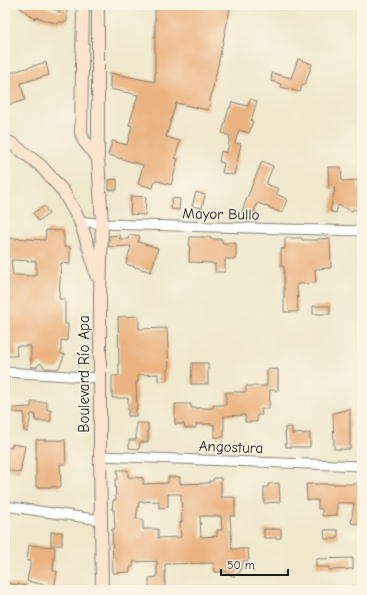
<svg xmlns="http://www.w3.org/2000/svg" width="367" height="595" font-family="'Comic Neue',sans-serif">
	<rect width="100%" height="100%" fill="#fcf5e5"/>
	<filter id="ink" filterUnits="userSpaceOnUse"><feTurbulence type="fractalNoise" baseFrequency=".025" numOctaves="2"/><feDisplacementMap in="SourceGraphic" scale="8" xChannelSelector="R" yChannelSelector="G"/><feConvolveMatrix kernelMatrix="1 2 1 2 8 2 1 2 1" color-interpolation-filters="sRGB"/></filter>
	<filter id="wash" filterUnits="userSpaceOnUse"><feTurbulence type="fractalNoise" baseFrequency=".012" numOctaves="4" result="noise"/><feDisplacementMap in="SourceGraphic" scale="16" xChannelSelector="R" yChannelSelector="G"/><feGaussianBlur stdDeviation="0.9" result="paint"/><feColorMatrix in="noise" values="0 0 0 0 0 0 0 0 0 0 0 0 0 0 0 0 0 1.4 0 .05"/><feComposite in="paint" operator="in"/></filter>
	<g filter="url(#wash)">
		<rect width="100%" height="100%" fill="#efe8cd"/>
		<g id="blocks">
			<!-- building -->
			<g fill="#ebb381" fill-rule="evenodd">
				<path d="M17 5H43L60 12V5H67V22H58V24L36 17 35 19Z"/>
				<path d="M155 5H231L208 110 176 103 166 137 180 141 175 158 178 159 171 185 155 180 153 188 138 184 143 165 108 155 112 141 127 145 132 126 129 125 138 95 110 89V73L155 82Z"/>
				<path d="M298 59 312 64 305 85 302 84 300 92 281 87V84L271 81 272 73 291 78Z"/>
				<path d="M46 62 49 75 21 83 25 100 8 105 6 97 5 96V70L10 73Z"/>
				<path d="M250 99 257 101 251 121H253L249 133 239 130 235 143 241 144 234 175 222 173 224 163 219 162 221 151 227 153 230 136 222 133 229 108H230L232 102 248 106Z"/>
				<path d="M262 161 273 166 266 184 279 189 276 194 287 199 282 213 258 203 251 218 241 213Z"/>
				<path d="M328 167H341L342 181 358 180 359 189 362 188V207L360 212 353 209 352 211 338 205 336 213 330 211 335 188 329 189Z"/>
				<path d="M117 179V190H109V180Z"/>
				<path d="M196 192 205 195 202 208 192 206Z"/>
				<path d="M131 196 146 197 145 215 130 214Z"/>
				<path d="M172 198 180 199 179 210 171 209Z"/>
				<path d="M44 206 49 214 38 221 33 213Z"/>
				<path d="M46 230 63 231V235H64V247H70V264L61 263 59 299H65V324H68L67 341 61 340V354H65L59 368 56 369 45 368 40 363 37 367H31V346H16L17 356H5V241L11 240V238L45 240ZM11 260 36 261V276L13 275Z"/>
				<path d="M120 235V239H128L129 235H134L140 236 138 242 158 248 151 272 126 264 131 246 109 247V236Z"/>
				<path d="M190 237H210V239H222V243H236V259H225V272H215V264H212V263L189 262Z"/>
				<path d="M285 238H302V240H318V239L330 238 331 268 315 269 316 283 297 284 298 312H284V266H281V249H285Z"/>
				<rect x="313" y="306" width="17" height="8"/>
				<path d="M139 316V329L167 328 169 369H167V381H158V374L138 375V382H136L137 409H136V416H128V398H112V376H119L118 317Z"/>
				<path d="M192 363H208V384H191Z"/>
				<path d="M278 369V390H270L269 409H261L262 415H257V422H245V415L224 416V437H214V424H196V428H185L184 424H175V404H191V408H213V405H226V392H246V386H267V370Z"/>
				<path d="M31 402H47V410H51V421H36L35 414H31L28 432 24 431V413L13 412V408L31 407Z"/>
				<path d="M350 409V449H334L333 413Z"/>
				<path d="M136 423H148V442H140L139 449 129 448V440H136Z"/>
				<path d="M285 427H292V434L310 433V447H286Z"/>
				<path d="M36 440H65L66 464H60L61 487H36Z"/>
				<path d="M12 444 25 446 20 473 8 470V467L5 466V447L11 448Z"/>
				<path d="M117 470H128V477L143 478V484L168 483V477H180V484L209 483V481H213L214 478H221V497H235V516H230L232 549H248L249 560 243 561V564H242L240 572 235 576H232L229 574 227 572H215L214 563 165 564V590H149V578L157 577V561L133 562V567H130V572L113 573 112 529H115L114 510H112L113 500H116L115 481 118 477ZM168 494H181L182 522H180L181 537 158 538V529H143V519H136L139 502 159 501V508L168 507ZM200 516H221L222 530H217V536L201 537Z"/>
				<path d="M279 483 280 502 264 503V487H268V484Z"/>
				<path d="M306 484H360V514H362V525L351 523 354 503H337V515L322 516V509H318V500H307Z"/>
				<rect x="264" y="529" width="17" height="9"/>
				<path d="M324 530H338V539H325Z"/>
				<rect x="51" y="532" width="11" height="13"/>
				<path d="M29 545 55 547 53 571H57L54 590H46V585L27 581 31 561H27Z"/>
				<path d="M353 558V569L329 570V567H316V559Z"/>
				<path d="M5 583 27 586 26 590H5Z"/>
			</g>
		</g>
	</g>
	<g filter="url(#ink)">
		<use href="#blocks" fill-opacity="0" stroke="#868274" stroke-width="1"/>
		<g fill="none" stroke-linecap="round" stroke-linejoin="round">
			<!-- minor casing -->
			<g stroke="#868274" stroke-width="11">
				<g id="minor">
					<path d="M80 221 102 224 362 231"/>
					<path d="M5 372 100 378"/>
					<path d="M100 456 362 466"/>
					<path d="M5 506 101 520"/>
				</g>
			</g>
			<!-- secondary casing -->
			<g stroke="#868274" stroke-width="14">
				<g id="secondary">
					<path d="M83 5 81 133 84 141 98 158"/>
					<path d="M98 5V158L102 224 100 294V456L102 590"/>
					<path d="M5 140 14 145 40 165 63 191 80 221 91 255 96 275"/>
				</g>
			</g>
			<!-- minor -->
			<use href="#minor" stroke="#fff" stroke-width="9"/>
			<!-- secondary -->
			<use href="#secondary" stroke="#fbe5cf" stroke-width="12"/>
		</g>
	</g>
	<g text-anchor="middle" stroke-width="3" stroke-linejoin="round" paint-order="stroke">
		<!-- street labels -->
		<g font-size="15" fill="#1c1c1c" stroke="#fcf5e5">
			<text transform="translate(221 214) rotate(1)" y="5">Mayor Bullo</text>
			<text transform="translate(84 374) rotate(-90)" y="5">Boulevard Río Apa</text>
			<text transform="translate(231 447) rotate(2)" y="5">Angostura</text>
		</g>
	</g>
	<!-- margin -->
	<rect width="367" height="595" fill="none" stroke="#fcf5e5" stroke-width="20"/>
	<!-- scale -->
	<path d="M221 569v6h67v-6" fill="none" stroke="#1c1c1c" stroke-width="2"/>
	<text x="227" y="569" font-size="12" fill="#1c1c1c" stroke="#fcf5e5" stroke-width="3" paint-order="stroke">50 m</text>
</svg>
